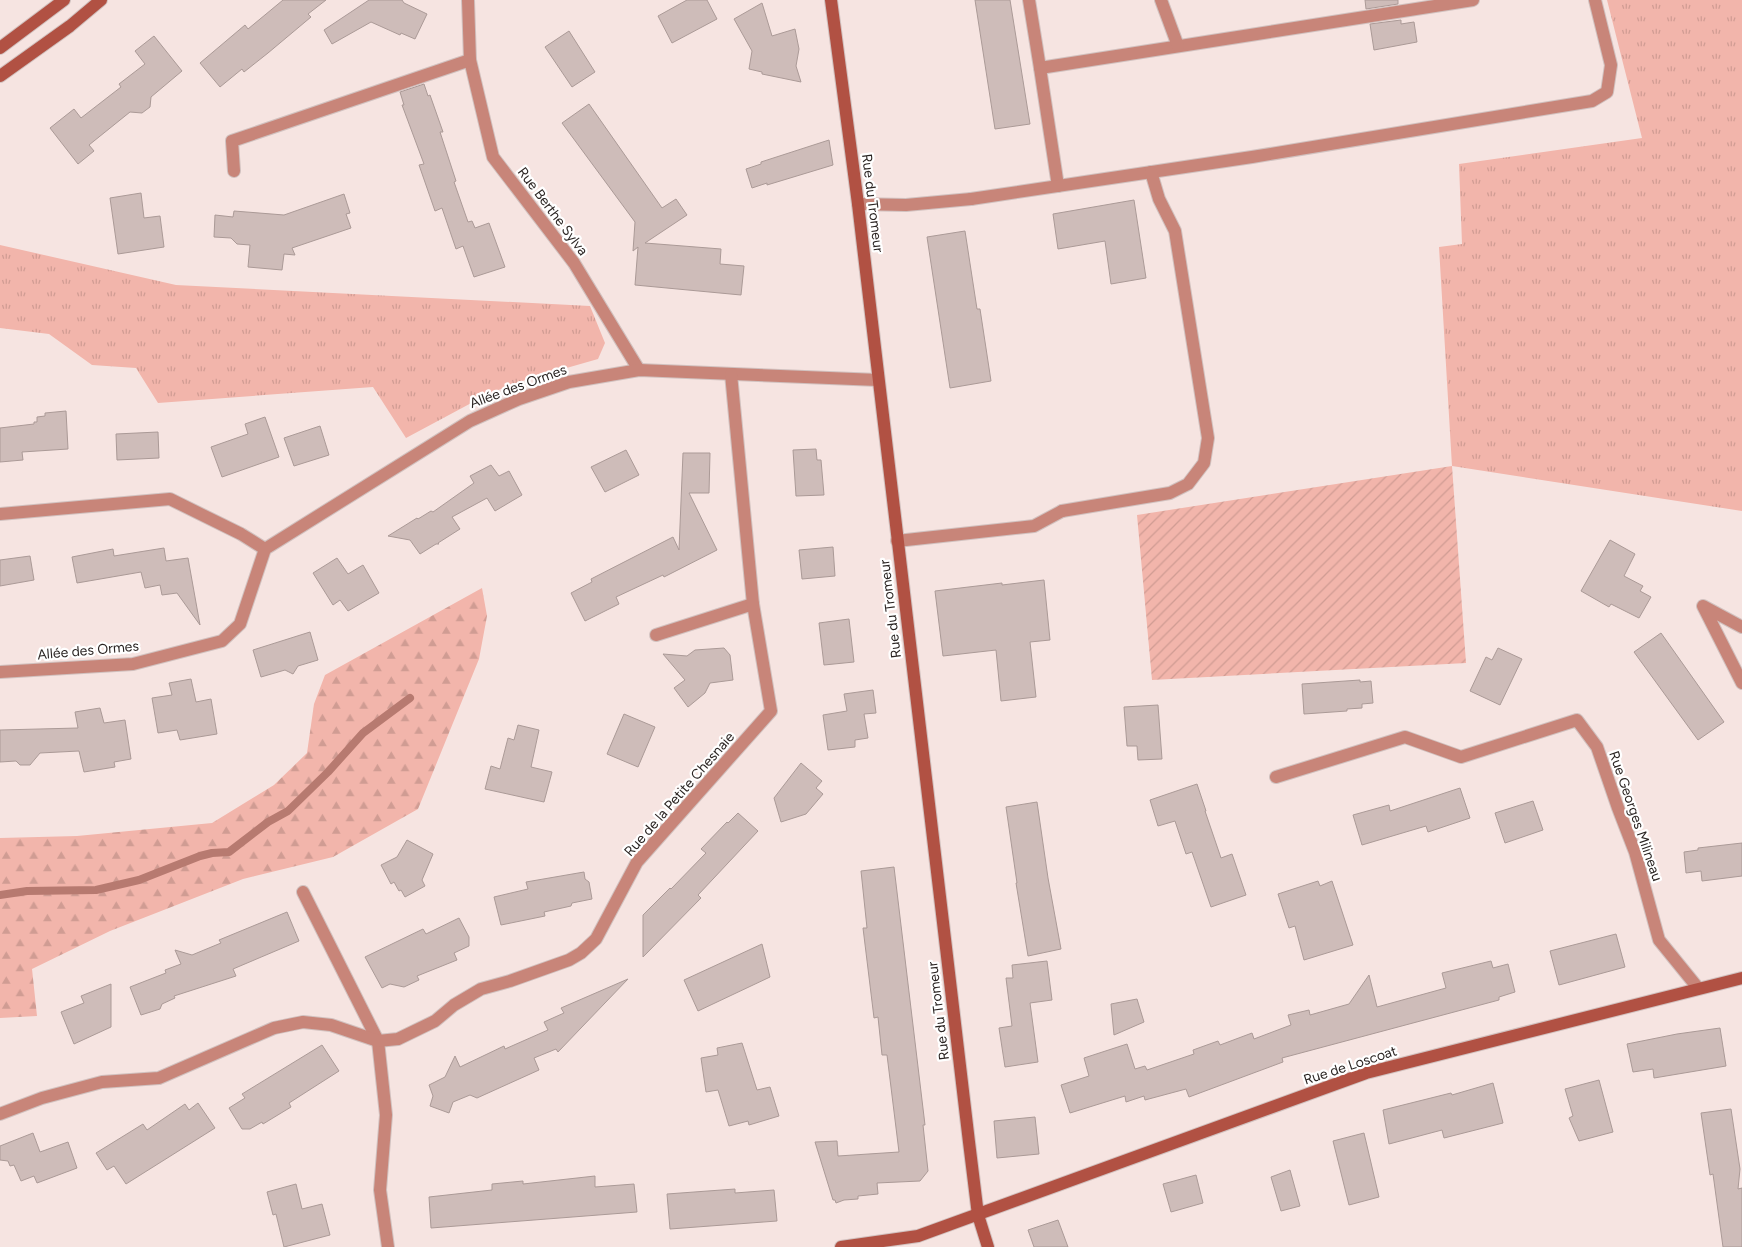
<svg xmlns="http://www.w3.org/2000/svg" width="1742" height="1247" font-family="Figtree,sans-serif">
	<defs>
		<pattern id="grass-tufts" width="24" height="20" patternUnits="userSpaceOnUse" patternTransform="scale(1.25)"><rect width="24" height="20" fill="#f2b5ab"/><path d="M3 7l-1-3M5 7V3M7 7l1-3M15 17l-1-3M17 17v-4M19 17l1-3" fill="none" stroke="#d09c93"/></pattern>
		<pattern id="forest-firs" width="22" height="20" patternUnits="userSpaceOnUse" patternTransform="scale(1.25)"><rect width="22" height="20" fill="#f2b5ab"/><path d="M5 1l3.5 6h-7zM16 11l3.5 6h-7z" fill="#d09c93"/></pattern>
		<pattern id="garden-furrows" width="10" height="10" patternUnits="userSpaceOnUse" patternTransform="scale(1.25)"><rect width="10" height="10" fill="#f2b5ab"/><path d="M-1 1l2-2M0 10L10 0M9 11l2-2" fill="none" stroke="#d09c93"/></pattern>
	</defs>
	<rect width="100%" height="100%" fill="#f6e4e1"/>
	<!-- grass -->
	<g fill="url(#grass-tufts)">
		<path d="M1607 0H1742V511L1452 466 1439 247 1462 244 1459 164 1642 138Z"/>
		<path d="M0 245 176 285 590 306 605 343 598 359 528 379 490 393 406 438 373 387 158 403 136 368 92 365 49 334 0 328Z"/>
	</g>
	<!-- forest -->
	<path fill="url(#forest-firs)" d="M482 588 487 616 479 659 418 809 333 857 243 879 110 931 32 969 37 1016 0 1018V838L77 836 212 823 274 785 307 753 314 704 325 675Z"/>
	<!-- garden -->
	<path fill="url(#garden-furrows)" d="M1452 466 1466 663 1152 680 1137 515Z"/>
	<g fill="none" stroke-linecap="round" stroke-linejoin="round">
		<!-- stream -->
		<path stroke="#b77a70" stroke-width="8" d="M0 895 27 891 96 890 139 880 200 856 212 853 229 852 268 822 288 811 328 772 363 733 410 698"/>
	</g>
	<!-- building -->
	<g fill="#cebcb9" stroke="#ab9a97">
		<path d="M283 0H326L308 14 311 17 268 53 244 72 242 69 220 87 200 63 245 25 248 29Z"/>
		<path d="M369 0H402L404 3 427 14 415 39 401 33 400 35 371 22 332 44 324 30Z"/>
		<path d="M687 0H707L717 19 672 43 658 16Z"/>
		<path d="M975 0H1010L1030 124 995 129Z"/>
		<path d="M1365 0H1398V4L1366 9Z"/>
		<path d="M762 3 772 36 795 29 799 49 796 66 801 82 762 74V72L749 69 752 51 734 19Z"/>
		<path d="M1401 20V24L1414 22 1417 42 1374 50 1370 24Z"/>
		<path d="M569 31 595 72 572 87 545 47Z"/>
		<path d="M154 36 182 71 151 97 150 107 142 113 130 112 89 145 94 151 78 164 50 128 74 109 81 118 121 87 119 84 145 64 135 51Z"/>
		<path d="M424 84 428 96 430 95 443 132H440L456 181 454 182 468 222 472 221 475 228 489 223 505 267 474 277 463 246 456 249 442 208 435 211 419 165 424 164 402 105H404L400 92Z"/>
		<path d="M589 104 662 208 676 199 687 215 645 243 721 249 720 264 744 266 741 295 635 285 638 247 633 251 635 222 562 123Z"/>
		<path d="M829 140 833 165 767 185V183L752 188 746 169 761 164V162Z"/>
		<path d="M141 193 144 218 160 216 164 247 118 254 110 198Z"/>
		<path d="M344 194 350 213 346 214 351 228 292 248 295 255 284 254 282 270 248 267 250 245 237 244 231 238 214 237 215 215 233 217 234 211 284 215Z"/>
		<path d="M1134 200 1146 278 1111 284 1105 241 1058 249 1053 214Z"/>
		<path d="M965 231 977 309H980L991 381 950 388 927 237Z"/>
		<path d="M66 411 68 449 22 452 23 460 0 462V428L34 424V422H37V417L45 416V413Z"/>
		<path d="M265 417 279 457 222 477 211 447 248 434 245 424Z"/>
		<path d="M320 426 329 455 294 466 284 438Z"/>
		<path d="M158 432 159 458 117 460 116 434Z"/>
		<path d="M816 449 817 460H821L824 495 796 496 793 450Z"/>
		<path d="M626 450 639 475 605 492 591 467Z"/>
		<path d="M683 453H710L709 493H689L717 550 664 577 663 575 616 597 619 604 585 621 571 593 592 582 591 579 673 537 679 550Z"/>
		<path d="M491 465 499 476 509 471 522 495 495 511 487 498 452 517 460 529 438 543 439 544H436L420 554 410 540 388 536 417 518 418 519 431 511 433 512 474 483 470 476Z"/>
		<path d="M1610 540 1635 554 1624 576 1643 586 1640 591 1651 597 1639 618 1611 604 1609 607 1581 591Z"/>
		<path d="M833 547 835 576 802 579 799 550Z"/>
		<path d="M164 548 166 561 188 558 200 625 177 593 162 595 160 585 145 588 141 572 77 583 72 557 113 549 114 556Z"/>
		<path d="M30 556 34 580 0 586V560Z"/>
		<path d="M337 558 348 574 363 565 379 593 348 611 340 600 333 605 313 573Z"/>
		<path d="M1044 580 1050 640 1030 642 1036 697 1001 701 996 650 943 656 935 591 1002 583V585Z"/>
		<path d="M849 619 854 662 824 665 819 623Z"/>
		<path d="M310 632 318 660 298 666 293 674 285 670 261 677 253 650Z"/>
		<path d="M1661 633 1724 722 1698 740 1634 652Z"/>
		<path d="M724 648 730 655 733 680 710 683 705 693 688 707 674 688 685 680 663 654 687 656 695 650Z"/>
		<path d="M1498 648 1522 659 1500 705 1470 691 1486 657 1492 660Z"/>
		<path d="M191 679 196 702 211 699 217 734 180 740 177 730 158 733 152 698 172 695 169 683Z"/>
		<path d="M1360 680V682L1371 681 1373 703 1362 704V708L1347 709V711L1304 714 1302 684Z"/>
		<path d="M873 690 876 713 864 714 868 738 855 740V747L828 750 823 715 847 711 844 694Z"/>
		<path d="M1158 705 1162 759 1138 760 1137 746H1127L1124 707Z"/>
		<path d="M100 708 104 723 125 720 131 759 114 762 115 767 84 772 79 751 40 753 30 765H20L16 761 0 762V730L78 728 75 712Z"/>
		<path d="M624 714 655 727 638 767 607 754Z"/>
		<path d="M518 725 539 730 531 767 552 772 544 802 485 789 491 766 500 769 508 738 514 740Z"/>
		<path d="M801 763 822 781 816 788 823 794 806 814 781 822 774 798Z"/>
		<path d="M1197 784 1206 811H1205L1221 858 1232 854 1246 895 1211 907 1192 852 1186 854 1175 821 1158 826 1150 800Z"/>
		<path d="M1460 788 1470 818 1428 832 1426 826 1362 845 1353 815 1389 805 1390 811Z"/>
		<path d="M1533 801 1543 830 1505 843 1495 813Z"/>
		<path d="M1037 802 1048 878 1061 949 1028 956 1016 883H1017L1006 807Z"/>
		<path d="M738 813 758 831 698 895 701 898 643 957V915L670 888 671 889 706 853 701 849 727 822 728 823Z"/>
		<path d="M407 840 433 854 422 880 425 886 405 897 401 890 399 891 394 882 391 884 381 865 397 857Z"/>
		<path d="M1742 843V876L1702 881 1701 871 1686 873 1684 852 1698 850V848Z"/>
		<path d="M894 867 925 1125H923L928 1171 920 1181 877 1183 878 1194 858 1196V1199L844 1200 836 1203 835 1200H833L815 1142 837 1141 838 1156 899 1152 887 1055H882L878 1017 874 1018 863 928H867L861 871Z"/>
		<path d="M584 872 585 879 589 882 592 899 572 903 571 906 544 912 545 916 501 925 494 897 528 889 526 882Z"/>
		<path d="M1318 881 1320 886 1332 881 1353 945 1304 960 1295 926 1289 928 1278 894Z"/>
		<path d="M287 912 299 941 233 969 236 976 174 996 175 998 162 1004 160 1009 141 1015 130 987 166 973 165 970 181 964 175 950 192 955 221 943 219 940Z"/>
		<path d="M459 918 469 937V946L454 953 457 960 417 976 419 980 404 987 390 984 382 988 365 957 423 929 426 934Z"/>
		<path d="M1616 934 1625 967 1559 985 1550 951Z"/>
		<path d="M762 944 770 977 698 1011 684 980Z"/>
		<path d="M1047 961 1052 1000 1030 1003 1038 1062 1005 1067 999 1028 1012 1026 1006 978H1013L1012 965Z"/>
		<path d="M1491 961 1493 968 1508 964 1515 992 1499 997V1000L1282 1058 1283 1062 1189 1097 1186 1089 1145 1100 1144 1096 1126 1102 1125 1096 1070 1113 1061 1085 1089 1076 1084 1058 1127 1044 1135 1069 1145 1066 1147 1070 1194 1054 1193 1050 1218 1041 1220 1045 1252 1033 1254 1039 1291 1025 1288 1015 1309 1010 1310 1015 1349 1004 1369 975 1377 1007 1446 988 1442 973Z"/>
		<path d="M628 979 558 1052 556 1049 534 1058 539 1070 477 1098 470 1095 453 1102 449 1113 430 1106 433 1096 429 1085 445 1077 455 1056 460 1067 504 1046 505 1049 548 1030 544 1022 564 1013 561 1008Z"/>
		<path d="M111 984V1027L74 1044 61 1012 84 1003 81 996Z"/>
		<path d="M1137 999 1144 1022 1114 1035 1111 1004Z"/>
		<path d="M1720 1028 1726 1066 1654 1078 1653 1069 1633 1072 1627 1044 1677 1034Z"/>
		<path d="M742 1043 757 1090 770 1087 779 1116 749 1125 748 1121 729 1126 718 1090 706 1092 701 1058 718 1055 717 1048Z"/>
		<path d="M322 1045 339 1071 289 1103 291 1107 263 1124 262 1122 250 1129H242L229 1108 245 1098 242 1094Z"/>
		<path d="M1599 1080 1613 1132 1579 1141 1569 1118 1573 1116 1565 1089Z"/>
		<path d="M1493 1083 1503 1123 1444 1138 1442 1130 1389 1144 1383 1110 1451 1093 1452 1095Z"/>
		<path d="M198 1103 215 1128 126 1184 114 1166 107 1170 96 1153 143 1124 147 1130 185 1104 189 1110Z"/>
		<path d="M1731 1109 1740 1169 1738 1189 1742 1188V1247H1723L1713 1174 1710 1175 1701 1113Z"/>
		<path d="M1035 1117 1039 1154 997 1158 994 1121Z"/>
		<path d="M33 1133 40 1152 68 1142 77 1168 37 1183 34 1176 21 1181 14 1165 10 1166 8 1161 0 1160V1146Z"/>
		<path d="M1364 1133 1379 1197 1349 1205 1333 1141Z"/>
		<path d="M1290 1170 1300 1206 1281 1211 1271 1177Z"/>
		<path d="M1196 1175 1203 1203 1171 1212 1163 1184Z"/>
		<path d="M595 1176V1187L634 1184 637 1212 431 1228 429 1197 492 1190V1184L523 1181V1184Z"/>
		<path d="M296 1184 302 1209 322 1204 330 1235 284 1247 276 1214 273 1215 267 1192Z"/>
		<path d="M735 1189V1193L774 1190 777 1221 670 1229 667 1194Z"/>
		<path d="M1058 1220 1068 1247H1034L1028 1230Z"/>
	</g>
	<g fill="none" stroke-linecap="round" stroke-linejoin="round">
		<!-- service casing -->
		<g stroke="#d1c1bf" stroke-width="14">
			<g id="service">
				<path d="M1029 0 1040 68 1473 0"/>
				<path d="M1161 0 1178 46"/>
				<path d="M1040 68 1058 186"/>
				<path d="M971 199 1252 157 1592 101 1607 92 1611 65 1595 0"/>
				<path d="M1062 511 1170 493 1188 484 1204 463 1208 438 1175 231 1159 199 1151 172"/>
			</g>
		</g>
		<!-- minor casing -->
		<g stroke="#d1c1bf" stroke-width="14">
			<g id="minor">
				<path d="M468 0 470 60 493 157 574 263 639 370"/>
				<path d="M234 171 232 141 470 60"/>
				<path d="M858 204 906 205 971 199"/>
				<path d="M0 514 170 499 241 534 265 549"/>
				<path d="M897 541 1034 526 1062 511"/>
				<path d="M1742 627 1703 606 1742 683"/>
				<path d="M656 635 753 604"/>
				<path d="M0 672 133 664 222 641 240 624 265 549 470 421 519 399 569 382 639 370 878 380"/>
				<path d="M1276 777 1405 737 1461 757 1577 720 1597 747 1618 808 1635 852 1659 940 1698 988"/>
				<path d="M303 892 378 1041 386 1115 380 1190 388 1247"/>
				<path d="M0 1114 42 1098 102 1082 159 1078 274 1028 303 1022 331 1025 378 1041 398 1039 435 1021 454 1005 481 989 510 981 569 960 581 953 596 939 637 862 771 711 753 604 731 374"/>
			</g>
		</g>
		<!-- secondary casing -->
		<g stroke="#d1c1bf" stroke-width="14">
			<g id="secondary">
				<path d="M831 0 858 204 969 1142 978 1215 988 1247"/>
				<path d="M0 48 64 0"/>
				<path d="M0 76 70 26 101 0"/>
				<path d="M841 1247 918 1236 1366 1073 1742 978"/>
			</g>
		</g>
		<!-- service -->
		<use href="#service" stroke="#c88579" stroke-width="12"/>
		<!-- minor -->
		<use href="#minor" stroke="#c88579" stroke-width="12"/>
		<!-- secondary -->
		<use href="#secondary" stroke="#b15143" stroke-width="12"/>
	</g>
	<g text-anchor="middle" stroke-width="4.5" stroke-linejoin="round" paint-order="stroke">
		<!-- street labels -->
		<g font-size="14" fill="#2a2422" stroke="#fff">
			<text transform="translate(873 203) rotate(83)" y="5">Rue du Tromeur</text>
			<text transform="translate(553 211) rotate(53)" y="5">Rue Berthe Sylva</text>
			<text transform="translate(518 386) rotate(-20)" y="5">Allée des Ormes</text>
			<text transform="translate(890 609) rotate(-97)" y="5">Rue du Tromeur</text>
			<text transform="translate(88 650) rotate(-5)" y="5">Allée des Ormes</text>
			<text transform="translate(679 794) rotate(-49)" y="5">Rue de la Petite Chesnaie</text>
			<text transform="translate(1636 816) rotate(71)" y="5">Rue Georges Milineau</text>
			<text transform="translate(938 1011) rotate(-97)" y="5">Rue du Tromeur</text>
			<text transform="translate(1350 1065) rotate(-18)" y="5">Rue de Loscoat</text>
		</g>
	</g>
</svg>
